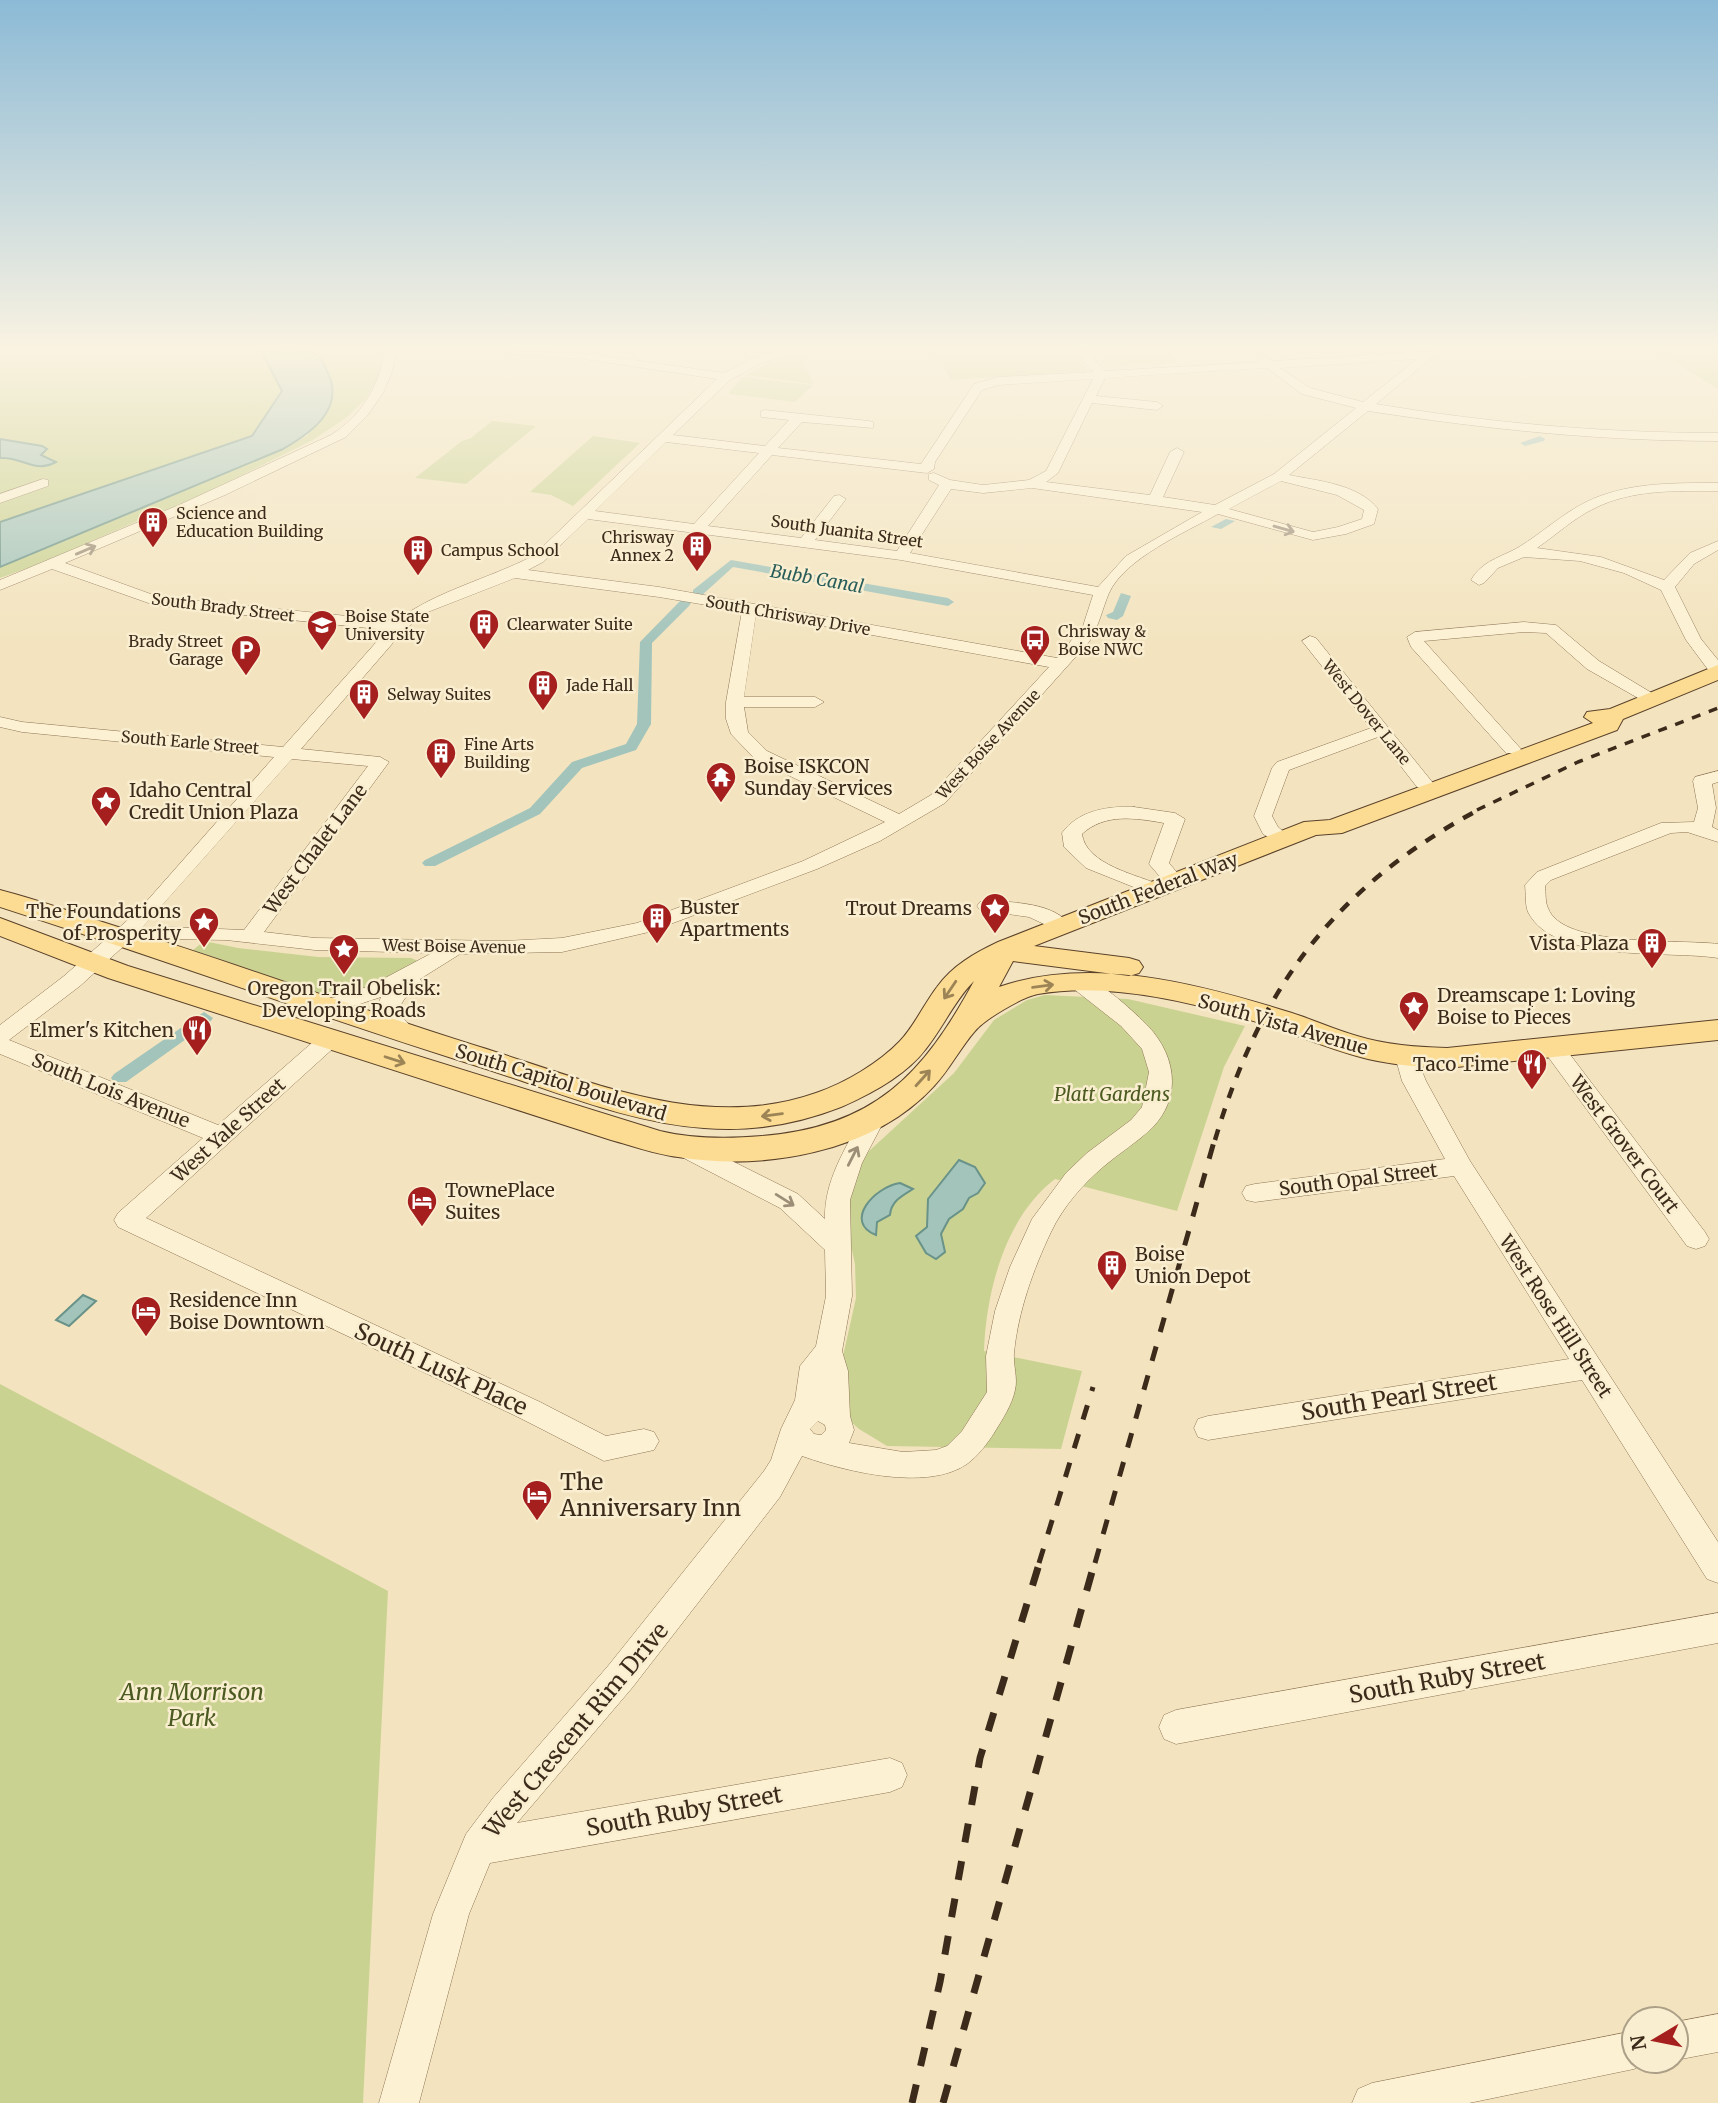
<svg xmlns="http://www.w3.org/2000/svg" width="1718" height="2103" font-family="Merriweather,serif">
	<rect width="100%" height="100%" fill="#f3e4bf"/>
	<!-- green -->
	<g fill="#cad292">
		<path d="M0 351H261L282 391 252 436 0 522Z"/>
		<path d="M311 351H383L380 375 365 400 347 417 313 440 186 503 149 516 39 564 0 578V567L283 449 308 435 322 359Z"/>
		<path d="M933 351H1071L1088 371 951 380Z"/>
		<path d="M1132 351H1167L1178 363 1107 367 1101 360 1137 357Z"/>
		<path d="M1657 351H1718V389Z"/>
		<path d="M791 357 803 360 813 384 746 375 767 364Z"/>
		<path d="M743 377 813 385 795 402 730 394 729 392Z"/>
		<path d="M492 421 536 426 466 484 415 478 462 441 471 438Z"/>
		<path d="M593 436 640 443 573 506 551 495 530 492Z"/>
		<path d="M204 941 238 948 318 957 411 958 418 961 415 966 339 1000 193 950Z"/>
		<path d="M1045 995 1128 999 1245 1026 1224 1067 1177 1211 1055 1179C1005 1217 986 1292 984 1351L1082 1371 1061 1449 887 1446 859 1429 848 1419 837 1383 856 1298 855 1264 847 1227 846 1206 854 1178 868 1152 954 1073 994 1020 1027 1000Z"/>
		<path d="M0 1384 388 1591 363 2103H0Z"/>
	</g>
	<!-- water -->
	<g fill="#a3c4bb" stroke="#699389" stroke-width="2">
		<path d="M261 351C275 351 298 347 311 352 321 355 324 365 328 373 345 409 311 433 283 449L0 567V522L252 436 282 391Z"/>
		<path d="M0 439 42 446 47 449 41 455 56 462C34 474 22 456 0 458Z"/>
		<path d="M959 1160 975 1167 985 1183 978 1193 969 1198 963 1209 949 1219 941 1234 945 1252 936 1259 926 1253 916 1236 927 1227 928 1199Z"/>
		<path d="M900 1183 913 1189C902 1196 891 1201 890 1215L877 1222 876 1235C843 1222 874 1187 900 1183Z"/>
		<path d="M83 1295 96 1301 69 1326 56 1320Z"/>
	</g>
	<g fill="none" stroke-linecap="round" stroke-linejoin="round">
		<!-- canal -->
		<g fill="#a3c4bb" fill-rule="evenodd">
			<path d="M1540 436 1545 439 1544 441 1525 446 1520 443Z"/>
			<path d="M1226 519 1235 521 1221 529 1211 527Z"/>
			<path d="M731 560 948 598 954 602 948 606 733 567 701 596H693V590Z"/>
			<path d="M1121 593 1131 596 1123 616 1117 620 1108 618 1106 615 1113 612Z"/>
			<path d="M685 599 691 603 689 606 652 643 651 724 636 750 582 768 540 814 435 866H425L422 863 425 860 530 808 572 762 626 744 637 724 640 642 681 600Z"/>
			<path d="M204 1012 213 1018 210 1022 126 1082H114L111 1078 114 1074Z"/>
		</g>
		<!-- minor casing -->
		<g stroke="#8e7455" stroke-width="1">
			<g id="minor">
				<path d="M384 351H396L392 372 383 393 367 416 346 437 225 495 65 563 159 597 396 621C436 591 488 579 533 556L717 379 584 359 508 354 502 351 584 353 724 373 753 358 780 351H802L761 363 730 380 673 435 765 446 789 420 761 417V411L765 410 869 421 873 422V428L802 422 778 448 921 464 974 384 998 377 1093 372 1075 351H1087L1105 371 1260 362 1258 359 1264 356 1273 361 1440 351 1376 404C1490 423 1603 433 1718 433V441C1600 441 1485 429 1368 411L1289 475C1319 481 1358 484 1378 509L1374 524 1346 534 1313 540 1218 514C1186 532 1125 558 1109 593 1102 610 1099 626 1089 642L945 803 880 841 817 869 649 932 562 952 460 954 420 979 422 982C412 997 406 990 398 1012L417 1034 414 1039C397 1044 384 1027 375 1013L381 997 326 1015 318 1013 315 1008 318 1003 370 986 432 953 315 950 226 940 168 939 126 944 80 986 9 1040 218 1125 322 1034 330 1032 338 1034 341 1039 338 1044 146 1218 540 1402 606 1436 644 1429 654 1432 659 1441 654 1450 604 1461 520 1418 118 1227 114 1220 118 1213 203 1138 0 1054V1025L64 976 138 911 274 757 22 732 0 727V717L22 722 283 747 387 630 157 606 52 569 0 590V580L179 505 331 435C360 417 381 385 384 351ZM1417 359 1363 402 1310 388 1280 368ZM1267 368 1302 394 1356 408 1274 474 1215 505 1163 497 1184 452 1177 448 1170 452 1150 495 1046 482 1058 473 1092 403 1157 410 1163 406 1157 402 1096 396 1105 378ZM1093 379 1046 471 1029 480 983 485 950 480 934 473 929 474V480L939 485 897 551 815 540 846 499 839 495 834 496 801 538 708 526 772 455 927 473 934 469 935 462 982 390 999 385ZM666 442 759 453 694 524 595 511ZM1281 481 1337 495 1364 510 1362 519 1338 527 1313 532 1229 509ZM1032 488 1202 512 1126 556 1098 587 910 553 951 489 983 493ZM588 519 901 560 1093 595 1083 626 1057 658 659 587 528 570 543 562ZM515 578 659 597 742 611 726 702V719L731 734 755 759 885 822 803 861 637 923 562 938 505 941 315 938 264 932 389 762 380 757 301 749 405 629 428 612ZM756 614 1049 667 931 795 899 814 767 751 748 732 744 707H815L824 702 815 697H744ZM292 759 368 766 244 930 168 927 141 929Z"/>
				<path d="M43 479 48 480V486L0 503V494Z"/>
				<path d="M1718 483V491C1677 491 1633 489 1595 508 1574 518 1556 535 1537 548L1601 557 1664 580 1690 553 1718 541V550L1694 564 1675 587 1701 639 1718 660V676L1712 675 1686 640 1661 590 1624 573 1580 561 1524 557 1498 568 1484 583 1479 585 1471 580C1483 560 1500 558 1519 547 1542 533 1562 514 1586 502 1627 482 1674 483 1718 483Z"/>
				<path d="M1524 622 1556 625 1599 661 1660 698 1651 703 1645 702 1587 669 1546 633 1524 632 1424 641 1521 749 1518 753H1506L1411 647 1407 637 1415 632Z"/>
				<path d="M1310 636 1316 638 1433 783 1424 789 1417 787 1378 737 1289 770 1272 816 1278 827 1292 839 1282 845 1263 834 1254 816 1272 768 1277 762 1371 728 1302 641Z"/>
				<path d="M1718 771V782L1712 784 1716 808 1712 827 1718 830V842L1687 832 1671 833 1551 880 1545 886C1546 893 1545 902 1548 908 1562 948 1682 939 1718 944V958C1669 950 1554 964 1528 912 1525 905 1526 893 1525 885L1537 872 1661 823 1694 822 1698 808 1693 781 1695 777Z"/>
				<path d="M1134 807 1175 813 1185 819 1169 863 1185 882 1182 886H1168L1149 864 1164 823C1135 818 1105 813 1082 834 1086 865 1138 875 1163 886L1166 890 1163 894 1156 896 1086 868 1064 847 1062 833C1079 810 1108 806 1134 807Z"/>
				<path d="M987 900C1014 903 1054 902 1071 926L1068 930 1061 932 1029 917 980 910 977 906 980 902Z"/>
				<path d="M1078 974C1099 980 1130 1008 1146 1024 1175 1053 1183 1095 1153 1127 1138 1142 1119 1153 1103 1167 1082 1185 1063 1207 1051 1232 1033 1270 1018 1312 1014 1353 1013 1365 1018 1378 1015 1390 1012 1405 1002 1420 994 1433 987 1444 978 1456 967 1464 927 1492 844 1471 802 1456L780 1497 632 1688 517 1823 890 1758 902 1763 907 1775 902 1787 890 1792 490 1863 469 1914 419 2103H379L433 1914 466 1834 493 1798 608 1666 764 1471 771 1460 781 1429 795 1400 800 1366 816 1346 826 1296 825 1250 780 1208 672 1152 669 1146 672 1140 681 1137 690 1140 798 1194 825 1219C824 1182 844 1151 861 1119L865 1113 873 1111 881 1113 885 1119 862 1163 850 1200 852 1296 842 1351 848 1371 850 1416 854 1430 849 1443 903 1452 936 1450 947 1446 962 1431 987 1392 986 1356 995 1311 1010 1267 1032 1219 1066 1173 1087 1153 1131 1120 1142 1107 1149 1072 1142 1049 1121 1026 1070 986 1067 981 1070 976ZM818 1421 825 1425 826 1430 821 1435 814 1434 810 1429Z"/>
				<path d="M1554 1041 1562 1044 1705 1232 1709 1239 1705 1246 1696 1249 1687 1246 1546 1054 1543 1049 1546 1044Z"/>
				<path d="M1406 1048 1414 1051 1426 1081 1470 1161 1718 1542V1583L1707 1579 1582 1380 1208 1440 1198 1437 1194 1428 1198 1419 1208 1416 1569 1359 1454 1176 1255 1202 1246 1200 1242 1193 1246 1186 1255 1184 1445 1159 1402 1081 1395 1056 1398 1051Z"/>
				<path d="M1718 1613V1643L1176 1744 1164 1739 1159 1727 1164 1715 1176 1710Z"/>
				<path d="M1718 2014V2052L1676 2060V2022Z"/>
				<path d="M1634 2031V2061H1649L1634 2069 1469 2103H1352L1358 2089 1372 2083Z"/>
			</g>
		</g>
		<!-- major casing -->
		<g stroke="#5b412a" stroke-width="2">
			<path id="major" d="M1718 665V680L1623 719 1617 730 1342 833 1316 835 1034 946 1129 958 1139 961 1143 967 1139 973 1129 976 1013 961 999 987C1092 955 1200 984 1292 1013 1314 1020 1335 1030 1357 1036 1386 1045 1417 1047 1447 1048L1718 1020V1040L1447 1068C1420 1067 1394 1065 1368 1059 1335 1051 1305 1038 1272 1027 1203 1004 1110 981 1038 994 1022 997 985 1019 975 1031 960 1048 950 1069 934 1086 873 1153 763 1171 678 1157 655 1154 633 1146 611 1140L108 978 0 936V918L128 966 660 1131C693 1139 728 1139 762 1136 874 1127 923 1075 974 981 954 1001 943 1028 925 1050 906 1075 869 1095 841 1107 798 1124 750 1132 704 1128 629 1123 555 1091 483 1068 321 1017 162 959 0 907V890C39 900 77 914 115 926 238 964 358 1009 480 1047 587 1080 704 1133 816 1093 845 1083 879 1063 900 1041 915 1025 924 1004 937 987 953 965 975 953 998 942L1304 822 1330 820 1593 723 1584 717 1587 712 1610 709Z"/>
		</g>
		<!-- minor -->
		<use href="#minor" fill="#fcf1d3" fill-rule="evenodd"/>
		<!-- major -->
		<use href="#major" fill="#fbdc92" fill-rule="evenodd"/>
		<!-- rail-far3 -->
		<path stroke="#3c2b1b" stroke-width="3.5" stroke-dasharray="9 9" stroke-linecap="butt" d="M1477 810 1578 762 1718 708"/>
		<!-- rail-far2 -->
		<path stroke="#3c2b1b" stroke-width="4.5" stroke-dasharray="11 11" stroke-linecap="butt" d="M1215 1140C1261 985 1336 886 1480 809"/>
		<!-- rail-far1 -->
		<g stroke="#3c2b1b" stroke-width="5" stroke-dasharray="15 15" stroke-linecap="butt">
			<path d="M1039 1563 1093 1387"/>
			<path d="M1095 1563 1215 1138"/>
		</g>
		<!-- rail -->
		<g stroke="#3c2b1b" stroke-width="7" stroke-dasharray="19 19" stroke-linecap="butt">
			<path d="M912 2103 940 1982 980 1758 1040 1561"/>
			<path d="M943 2103 1095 1561"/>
		</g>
	</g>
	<!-- one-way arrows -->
	<defs><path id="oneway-shaft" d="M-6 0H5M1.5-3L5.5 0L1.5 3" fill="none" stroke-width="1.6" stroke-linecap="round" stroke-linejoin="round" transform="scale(1.75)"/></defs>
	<g stroke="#9c8e77">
		<use href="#oneway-shaft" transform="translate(1284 529) rotate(16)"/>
		<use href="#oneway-shaft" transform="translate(86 550) rotate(-23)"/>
		<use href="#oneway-shaft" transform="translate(853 1156) rotate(-63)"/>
		<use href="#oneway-shaft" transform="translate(785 1200) rotate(32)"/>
	</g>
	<g stroke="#9c8456">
		<use href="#oneway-shaft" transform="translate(1043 986) rotate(-8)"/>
		<use href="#oneway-shaft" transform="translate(950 990) rotate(124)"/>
		<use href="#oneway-shaft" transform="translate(395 1060) rotate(18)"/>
		<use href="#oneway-shaft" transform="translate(923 1078) rotate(-48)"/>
		<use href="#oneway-shaft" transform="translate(772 1115) rotate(172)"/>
	</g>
	<!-- sky -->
	<linearGradient id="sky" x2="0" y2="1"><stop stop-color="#8cbad6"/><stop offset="0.54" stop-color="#faf3e2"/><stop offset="1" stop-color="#faf3e2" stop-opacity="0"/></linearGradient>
	<rect width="1718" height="646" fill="url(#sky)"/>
	<!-- icons -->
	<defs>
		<g id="building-pin" transform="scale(1.575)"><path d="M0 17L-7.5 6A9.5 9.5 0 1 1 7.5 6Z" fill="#a41f1e" stroke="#f9eed0"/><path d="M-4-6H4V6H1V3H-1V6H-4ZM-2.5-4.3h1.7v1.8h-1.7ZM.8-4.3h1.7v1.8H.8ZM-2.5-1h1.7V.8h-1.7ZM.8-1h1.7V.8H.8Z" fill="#fff"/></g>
		<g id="university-pin" transform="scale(1.575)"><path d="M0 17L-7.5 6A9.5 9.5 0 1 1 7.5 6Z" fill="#a41f1e" stroke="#f9eed0"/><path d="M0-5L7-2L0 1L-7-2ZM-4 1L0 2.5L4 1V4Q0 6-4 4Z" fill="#fff"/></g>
		<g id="bus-pin" transform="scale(1.575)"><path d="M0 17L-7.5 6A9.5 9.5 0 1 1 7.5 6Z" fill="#a41f1e" stroke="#f9eed0"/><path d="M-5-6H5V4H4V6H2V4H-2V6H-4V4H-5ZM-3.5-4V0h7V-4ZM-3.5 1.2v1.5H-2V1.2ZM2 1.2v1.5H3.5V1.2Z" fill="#fff"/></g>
		<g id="parking-pin" transform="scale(1.575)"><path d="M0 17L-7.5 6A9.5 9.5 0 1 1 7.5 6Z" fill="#a41f1e" stroke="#f9eed0"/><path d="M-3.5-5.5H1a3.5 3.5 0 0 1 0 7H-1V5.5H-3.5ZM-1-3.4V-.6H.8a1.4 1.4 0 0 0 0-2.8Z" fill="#fff"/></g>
		<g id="temple-pin" transform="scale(1.575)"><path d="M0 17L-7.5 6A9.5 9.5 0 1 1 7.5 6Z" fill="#a41f1e" stroke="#f9eed0"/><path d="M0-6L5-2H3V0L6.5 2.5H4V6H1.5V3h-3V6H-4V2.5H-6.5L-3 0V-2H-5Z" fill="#fff"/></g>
		<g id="sight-pin" transform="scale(1.575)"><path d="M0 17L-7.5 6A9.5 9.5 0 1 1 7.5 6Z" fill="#a41f1e" stroke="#f9eed0"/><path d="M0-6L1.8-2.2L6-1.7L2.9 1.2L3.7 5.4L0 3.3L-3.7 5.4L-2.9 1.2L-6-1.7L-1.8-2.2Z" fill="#fff"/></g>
		<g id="restaurant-pin" transform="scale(1.575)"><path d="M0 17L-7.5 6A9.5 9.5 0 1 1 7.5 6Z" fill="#a41f1e" stroke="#f9eed0"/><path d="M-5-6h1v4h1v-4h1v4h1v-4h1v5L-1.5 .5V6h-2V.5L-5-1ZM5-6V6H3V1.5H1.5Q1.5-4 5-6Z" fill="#fff"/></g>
		<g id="hotel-pin" transform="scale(1.575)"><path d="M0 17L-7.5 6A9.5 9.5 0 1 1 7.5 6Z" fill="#a41f1e" stroke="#f9eed0"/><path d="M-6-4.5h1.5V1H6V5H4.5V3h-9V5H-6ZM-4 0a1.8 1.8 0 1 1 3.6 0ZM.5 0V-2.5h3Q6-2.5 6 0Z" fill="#fff"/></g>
	</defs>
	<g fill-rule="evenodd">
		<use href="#building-pin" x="153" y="522"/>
		<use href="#building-pin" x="697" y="546"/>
		<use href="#building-pin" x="418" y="550"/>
		<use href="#building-pin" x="484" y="624"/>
		<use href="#university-pin" x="322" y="625"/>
		<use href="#bus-pin" x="1035" y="640"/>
		<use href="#parking-pin" x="246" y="650"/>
		<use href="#building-pin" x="543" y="685"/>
		<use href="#building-pin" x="364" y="694"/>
		<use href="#building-pin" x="441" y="753"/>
		<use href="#temple-pin" x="721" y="777"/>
		<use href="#sight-pin" x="106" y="801"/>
		<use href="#sight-pin" x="995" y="908"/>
		<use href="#building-pin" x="657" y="918"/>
		<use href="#sight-pin" x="204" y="922"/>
		<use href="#building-pin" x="1652" y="943"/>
		<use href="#sight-pin" x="344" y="949"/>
		<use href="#sight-pin" x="1414" y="1006"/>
		<use href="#restaurant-pin" x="197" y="1030"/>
		<use href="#restaurant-pin" x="1532" y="1064"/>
		<use href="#hotel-pin" x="422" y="1201"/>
		<use href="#building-pin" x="1112" y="1265"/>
		<use href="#hotel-pin" x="146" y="1311"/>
		<use href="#hotel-pin" x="537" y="1495"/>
	</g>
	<g text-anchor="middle" stroke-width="5" stroke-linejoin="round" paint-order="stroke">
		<!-- far-poi labels -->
		<g font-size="16" fill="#3c2b1b" stroke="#f9eed0" text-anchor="start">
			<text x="176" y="519">Science and<tspan x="176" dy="18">Education Building</tspan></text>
			<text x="674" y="543" text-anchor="end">Chrisway<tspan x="674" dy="18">Annex 2</tspan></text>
			<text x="441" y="556">Campus School</text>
			<text x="345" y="622">Boise State<tspan x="345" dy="18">University</tspan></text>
			<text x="507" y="630">Clearwater Suite</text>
			<text x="1058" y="637">Chrisway &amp;<tspan x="1058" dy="18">Boise NWC</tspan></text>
			<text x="223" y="647" text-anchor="end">Brady Street<tspan x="223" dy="18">Garage</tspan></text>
			<text x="566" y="691">Jade Hall</text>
			<text x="387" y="700">Selway Suites</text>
			<text x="464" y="750">Fine Arts<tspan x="464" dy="18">Building</tspan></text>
		</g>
		<!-- far-street labels -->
		<g font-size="16" fill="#3c2b1b" stroke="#f9eed0">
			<text transform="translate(847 531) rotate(8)" y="6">South Juanita Street</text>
			<text transform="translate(223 607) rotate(7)" y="6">South Brady Street</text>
			<text transform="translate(788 615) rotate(10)" y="6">South Chrisway Drive</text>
			<text transform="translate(1367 712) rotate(51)" y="6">West Dover Lane</text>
			<text transform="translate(190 742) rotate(5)" y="6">South Earle Street</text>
			<text transform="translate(988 744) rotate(-47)" y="6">West Boise Avenue</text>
			<text transform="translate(454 946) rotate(1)" y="6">West Boise Avenue</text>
		</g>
		<!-- far-water labels -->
		<g font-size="18" font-style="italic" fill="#295d5a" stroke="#f9eed0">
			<text transform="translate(817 579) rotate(10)" y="6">Bubb Canal</text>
		</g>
		<!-- poi labels -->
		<g font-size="19" fill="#3c2b1b" stroke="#f9eed0" text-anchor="start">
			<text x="744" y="773">Boise ISKCON<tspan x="744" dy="22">Sunday Services</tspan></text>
			<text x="129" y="797">Idaho Central<tspan x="129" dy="22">Credit Union Plaza</tspan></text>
			<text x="680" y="914">Buster<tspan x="680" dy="22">Apartments</tspan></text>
			<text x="972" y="915" text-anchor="end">Trout Dreams</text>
			<text x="181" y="918" text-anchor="end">The Foundations<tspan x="181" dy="22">of Prosperity</tspan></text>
			<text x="1629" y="950" text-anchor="end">Vista Plaza</text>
			<text x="344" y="995" text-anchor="middle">Oregon Trail Obelisk:<tspan x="344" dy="22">Developing Roads</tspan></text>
			<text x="1437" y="1002">Dreamscape 1: Loving<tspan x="1437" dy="22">Boise to Pieces</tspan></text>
			<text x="174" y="1037" text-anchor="end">Elmer's Kitchen</text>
			<text x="1509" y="1071" text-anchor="end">Taco Time</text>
			<text x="445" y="1197">TownePlace<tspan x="445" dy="22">Suites</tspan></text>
			<text x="1135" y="1261">Boise<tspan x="1135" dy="22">Union Depot</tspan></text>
			<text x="169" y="1307">Residence Inn<tspan x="169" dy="22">Boise Downtown</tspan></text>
		</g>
		<!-- street labels -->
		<g font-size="19" fill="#3c2b1b" stroke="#f9eed0">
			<text transform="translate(315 849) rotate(-53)" y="7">West Chalet Lane</text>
			<text transform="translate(1158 888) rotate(-21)" y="7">South Federal Way</text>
			<text transform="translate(1283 1024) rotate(16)" y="7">South Vista Avenue</text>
			<text transform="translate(561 1082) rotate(17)" y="7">South Capitol Boulevard</text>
			<text transform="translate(111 1090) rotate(22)" y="7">South Lois Avenue</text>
			<text transform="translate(228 1130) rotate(-42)" y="7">West Yale Street</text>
			<text transform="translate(1625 1144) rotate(53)" y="7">West Grover Court</text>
			<text transform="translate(1358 1179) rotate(-7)" y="7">South Opal Street</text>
			<text transform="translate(1556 1316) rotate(57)" y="7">West Rose Hill Street</text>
		</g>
		<!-- park labels -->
		<g font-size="19" font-style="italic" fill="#4b5a20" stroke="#f9eed0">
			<text x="1112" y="1101">Platt Gardens</text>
		</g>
		<!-- near-street labels -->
		<g font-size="23" fill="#3c2b1b" stroke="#f9eed0">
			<text transform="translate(441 1369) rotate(25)" y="8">South Lusk Place</text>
			<text transform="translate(1399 1397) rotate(-9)" y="8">South Pearl Street</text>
			<text transform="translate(1447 1678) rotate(-10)" y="8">South Ruby Street</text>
			<text transform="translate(576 1730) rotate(-50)" y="8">West Crescent Rim Drive</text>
			<text transform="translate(684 1811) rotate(-10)" y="8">South Ruby Street</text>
		</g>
		<!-- near-poi labels -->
		<g font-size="23" fill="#3c2b1b" stroke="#f9eed0" text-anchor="start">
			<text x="560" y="1490">The<tspan x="560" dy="26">Anniversary Inn</tspan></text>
		</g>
		<!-- near-park labels -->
		<g font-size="23" font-style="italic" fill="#4b5a20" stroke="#f9eed0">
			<text x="192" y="1700">Ann Morrison<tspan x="192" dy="26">Park</tspan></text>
		</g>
	</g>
	<!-- north arrow -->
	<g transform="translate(1655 2040) rotate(260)"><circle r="33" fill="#f9eed0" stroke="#ada088" stroke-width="2"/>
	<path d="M0-5L12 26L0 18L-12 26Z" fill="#a41f1e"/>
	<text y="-10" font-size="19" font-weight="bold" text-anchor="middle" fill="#3c2b1b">N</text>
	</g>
</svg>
